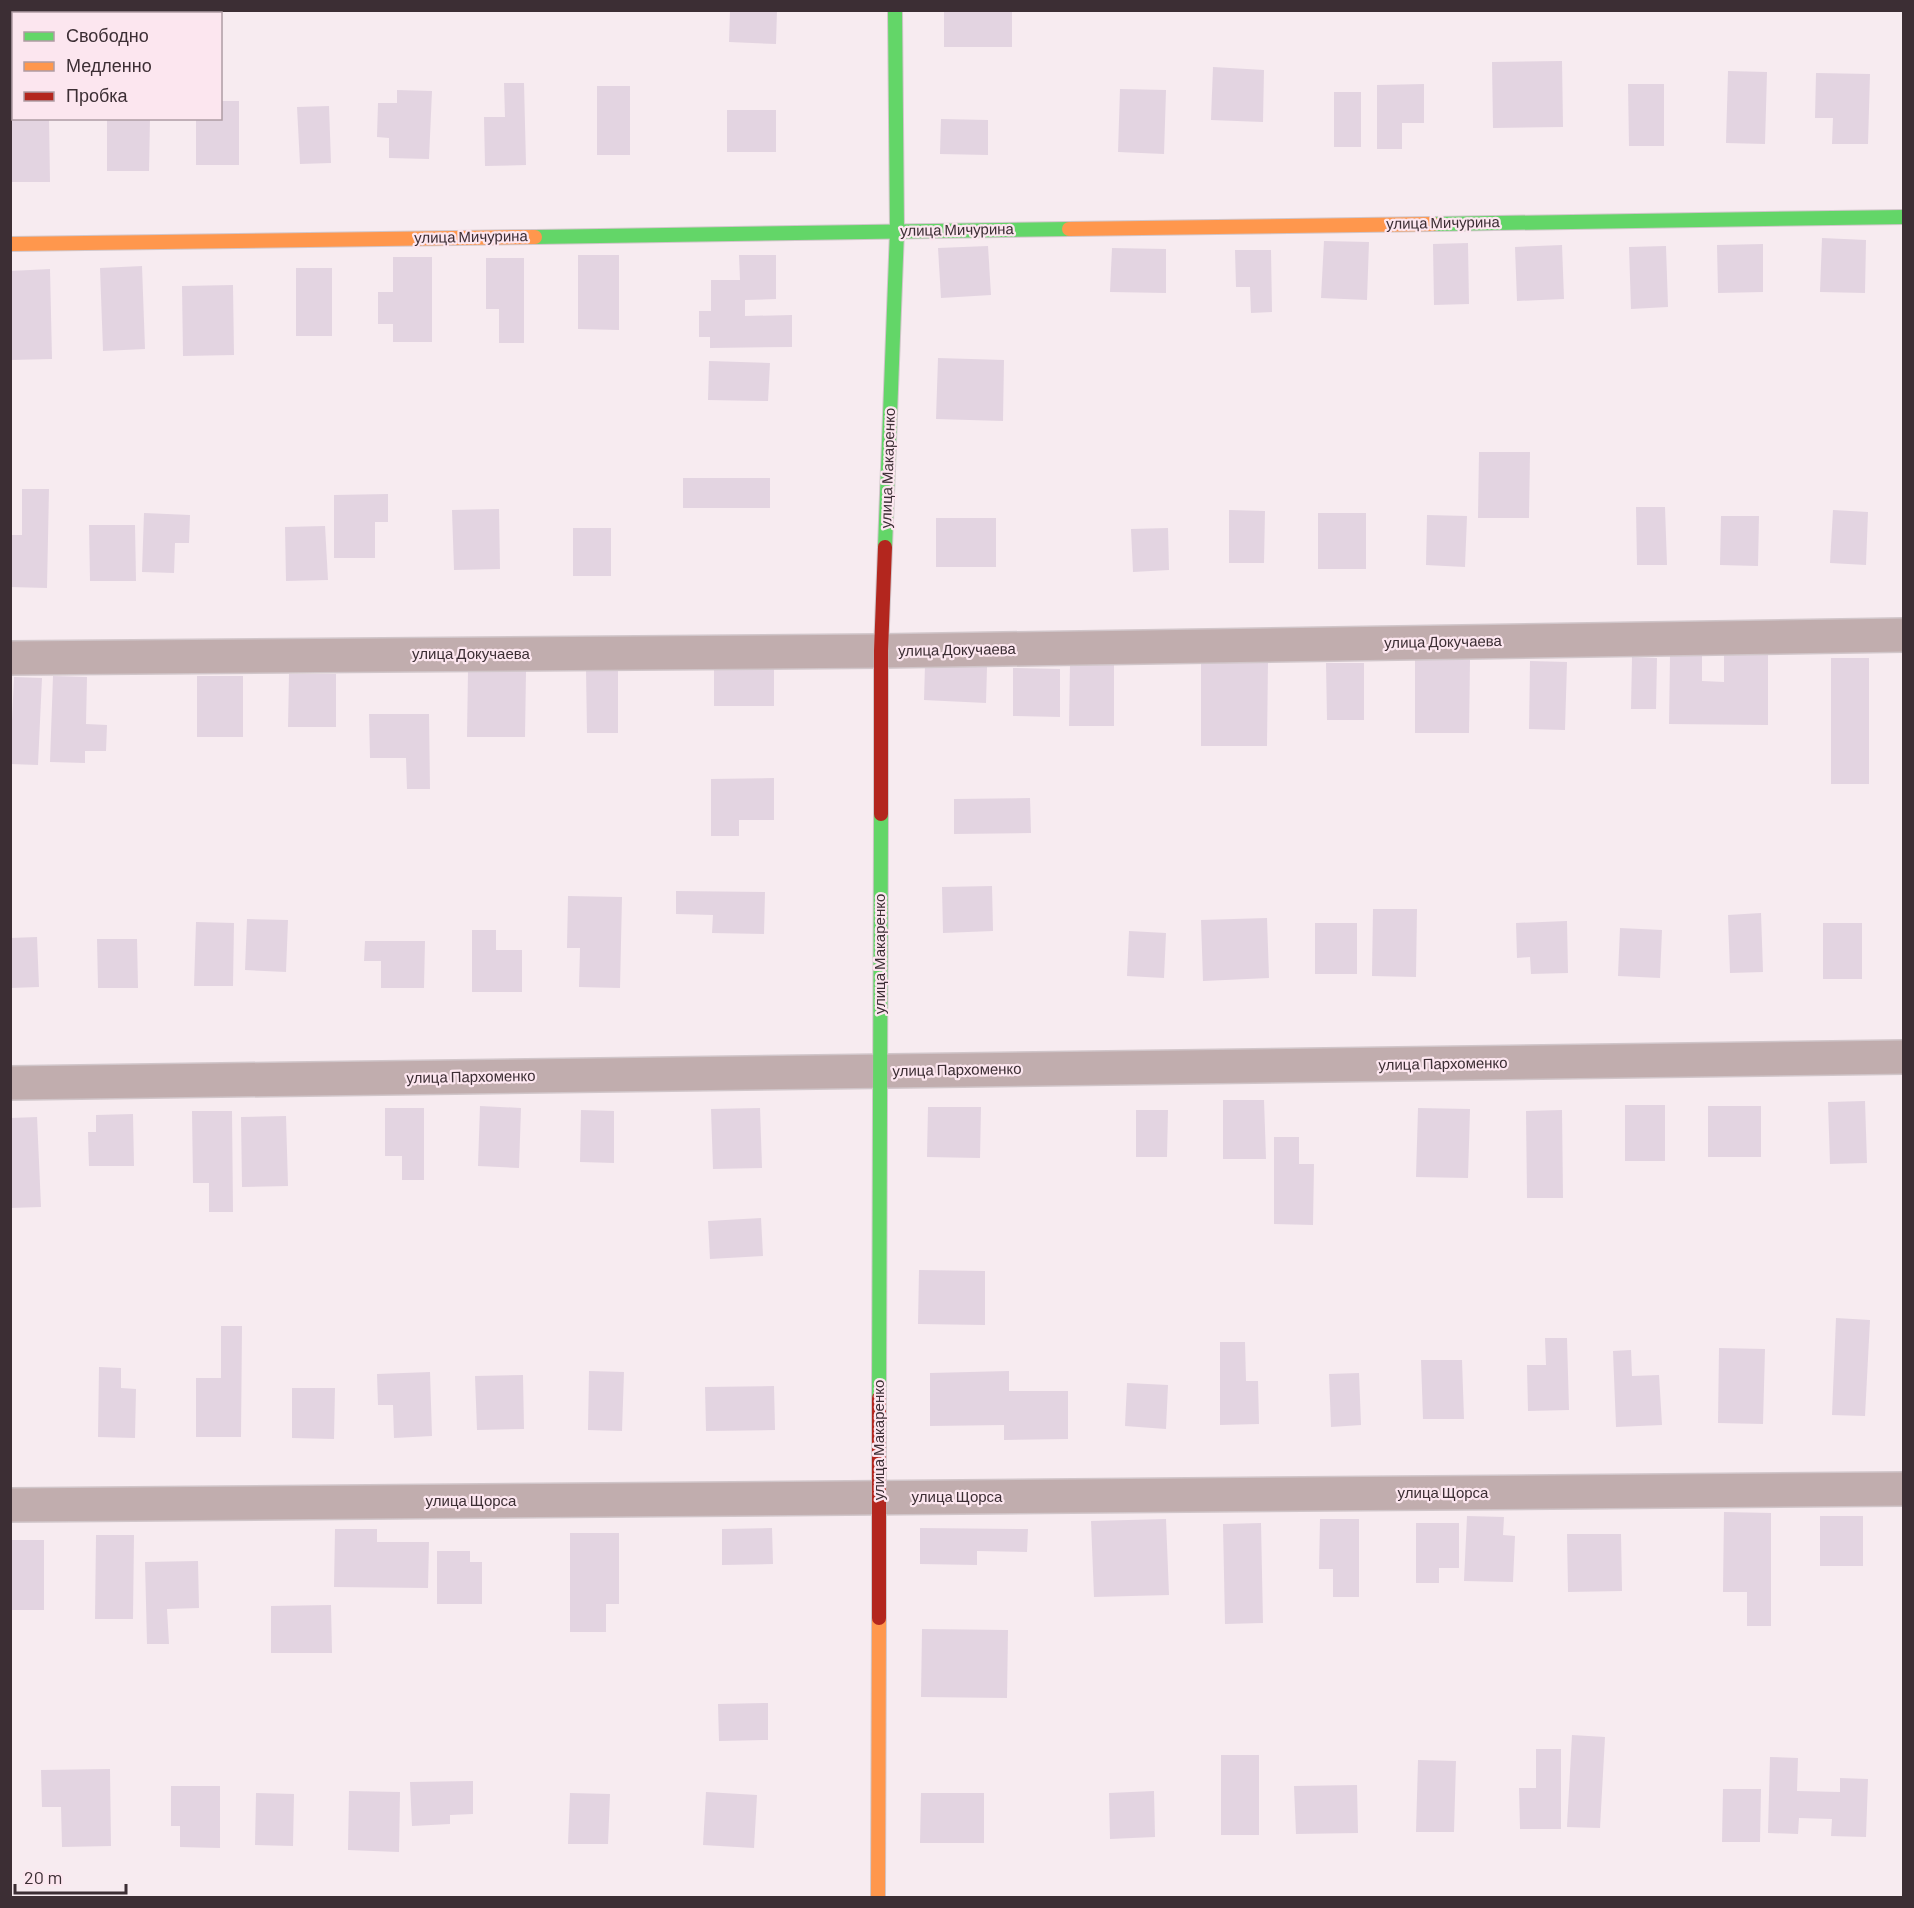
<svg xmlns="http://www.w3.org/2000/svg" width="1914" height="1908" font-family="Barlow,sans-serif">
	<rect width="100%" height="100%" fill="#f7ebf0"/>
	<!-- building -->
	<g fill="#e3d4e1">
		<path d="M730 10H777L776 44 729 42Z"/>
		<rect x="944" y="10" width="68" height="37"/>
		<path d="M1562 61 1563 127 1493 128 1492 62Z"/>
		<path d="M1213 67 1264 70 1263 122 1211 120Z"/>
		<path d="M1728 71 1767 72 1765 144 1726 143Z"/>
		<path d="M1816 73 1870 74 1868 144H1832L1833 118H1815Z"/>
		<path d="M504 83H524L526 165 485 166 484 117H505Z"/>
		<path d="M1424 84V123H1402V149H1377V85Z"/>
		<path d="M1628 84H1664V146H1629Z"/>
		<rect x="597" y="86" width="33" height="69"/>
		<path d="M1120 89 1166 90 1164 154 1118 152Z"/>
		<path d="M397 90 432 91 429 159 389 158V138L377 137 378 103H397Z"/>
		<rect x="1334" y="92" width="27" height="55"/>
		<path d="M10 98H14V118H49L50 182H10Z"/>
		<path d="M220 101H239V165H196V118H220Z"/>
		<path d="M329 106 331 163 300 164 297 107Z"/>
		<rect x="727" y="110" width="49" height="42"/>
		<path d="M150 118 149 171H107V119Z"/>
		<path d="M941 119 988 120V155L940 154Z"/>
		<path d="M1822 238 1866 240 1865 293 1820 292Z"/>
		<path d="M1324 241 1369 242 1367 300 1321 298Z"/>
		<path d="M1468 243 1469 304 1434 305 1433 244Z"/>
		<path d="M1763 244V292L1718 293 1717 245Z"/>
		<path d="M1562 245 1564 299 1517 301 1515 247Z"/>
		<path d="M988 246 991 295 941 298 938 248Z"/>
		<path d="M1666 246 1668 307 1631 309 1629 247Z"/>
		<path d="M1112 248 1166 249V293L1110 292Z"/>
		<path d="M1235 250H1271L1272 312 1251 313 1250 287H1236Z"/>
		<path d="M578 255H619V330L578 329Z"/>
		<path d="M739 255H776V299L745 300V316L792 315V347L710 348V337H699V311H711V280H740Z"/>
		<path d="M393 257H432V342H393V324H378V292H393Z"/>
		<path d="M486 258H524V343H499V309H486Z"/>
		<path d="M142 266 145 349 103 351 100 268Z"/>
		<rect x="296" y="268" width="36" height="68"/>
		<path d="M50 269 52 359 10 360V271Z"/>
		<path d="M233 285 234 355 183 356 182 286Z"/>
		<path d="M938 358 1004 360 1003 421 936 419Z"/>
		<path d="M709 361 770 363 768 401 708 400Z"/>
		<path d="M1479 452H1530L1529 518H1478Z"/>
		<rect x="683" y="478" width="87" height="30"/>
		<path d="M22 489H49L47 588 10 587V535H22Z"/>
		<path d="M388 494V522H375V558H334V495Z"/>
		<path d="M1636 507H1665L1667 565H1637Z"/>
		<path d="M499 509 500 569 454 570 452 510Z"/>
		<path d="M1229 510 1265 511 1264 563H1229Z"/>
		<path d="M1833 510 1868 512 1866 565 1830 563Z"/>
		<path d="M144 513 190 515 189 543H175L174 573 142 572Z"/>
		<rect x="1318" y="513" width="48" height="56"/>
		<path d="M1427 515 1467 516 1465 567 1426 565Z"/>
		<path d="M1721 516H1759L1758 566 1720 565Z"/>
		<rect x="936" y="518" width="60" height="49"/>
		<path d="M89 525H135L136 581H90Z"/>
		<path d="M325 526 328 580 286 581 285 527Z"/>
		<rect x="573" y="528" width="38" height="48"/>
		<path d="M1168 528 1169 570 1133 572 1131 529Z"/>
		<path d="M1724 652H1768V725L1669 724 1670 656H1702V681L1724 682Z"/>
		<path d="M1632 657 1657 658 1656 709H1631Z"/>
		<rect x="1831" y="658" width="38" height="126"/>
		<path d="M1415 659 1470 660 1469 733H1415Z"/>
		<path d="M1201 660H1268L1267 746H1201Z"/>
		<path d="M1530 661 1567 662 1565 730 1529 729Z"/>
		<path d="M1326 663H1364V720H1327Z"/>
		<path d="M1070 664 1114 665V726H1069Z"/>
		<path d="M925 665 987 667 986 703 924 700Z"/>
		<rect x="714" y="666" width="60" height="40"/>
		<path d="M1013 668 1060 669V717L1013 716Z"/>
		<path d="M618 669V733H587L586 670Z"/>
		<path d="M468 670 526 671 525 737H467Z"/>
		<path d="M289 674H336V727H288Z"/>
		<path d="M53 676 87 677 86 724 107 725 106 751H85V763L50 762Z"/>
		<rect x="197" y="676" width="46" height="61"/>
		<path d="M14 677 42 678 38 765 10 764Z"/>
		<path d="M369 714H429L430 789H407L406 758H370Z"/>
		<path d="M774 778V820H739V836H711V779Z"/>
		<path d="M1030 798 1031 833 954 834V799Z"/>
		<path d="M992 886 993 931 943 933 942 887Z"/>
		<path d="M676 891 765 892 764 934 712 933 713 915 676 914Z"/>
		<path d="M568 896 622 897 620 988 579 987 580 948H567Z"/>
		<path d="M1373 909H1417L1416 977 1372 976Z"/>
		<path d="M1761 913 1763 972 1730 973 1728 915Z"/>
		<path d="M1267 918 1269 978 1203 981 1201 920Z"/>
		<path d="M247 919 288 920 286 972 245 970Z"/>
		<path d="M1567 921 1568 973 1531 974 1530 957 1517 958 1516 923Z"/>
		<path d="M196 922 234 923 233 986H194Z"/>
		<rect x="1315" y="923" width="42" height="51"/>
		<rect x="1823" y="923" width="39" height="56"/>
		<path d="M1620 928 1662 930 1660 978 1618 976Z"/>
		<path d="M472 930H496V950H522V992H472Z"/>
		<path d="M1129 931 1166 933 1164 978 1127 976Z"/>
		<path d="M37 937 39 987 10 988V938Z"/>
		<path d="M97 939H137L138 988H98Z"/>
		<path d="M365 941H425L424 988H381V961H364Z"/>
		<path d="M1223 1100H1264L1266 1159H1223Z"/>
		<path d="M1865 1101 1867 1163 1830 1164 1828 1102Z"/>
		<rect x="1625" y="1105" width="40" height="56"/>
		<path d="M480 1106 521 1108 519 1168 478 1166Z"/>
		<rect x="1708" y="1106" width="53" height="51"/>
		<path d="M928 1107H981L980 1158 927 1157Z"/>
		<path d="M385 1108H424V1180H402V1156H385Z"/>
		<path d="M760 1108 762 1168 713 1169 711 1109Z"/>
		<path d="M1418 1108 1470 1109 1468 1178 1416 1177Z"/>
		<path d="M581 1110 614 1111V1163L580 1162Z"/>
		<path d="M1136 1110H1168L1167 1157H1136Z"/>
		<path d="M1562 1110 1563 1198H1527L1526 1111Z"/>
		<path d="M192 1111H232L233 1212H209V1183H193Z"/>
		<path d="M133 1114 134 1166H89L88 1132H96V1115Z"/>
		<path d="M286 1116 288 1186 242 1187 241 1117Z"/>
		<path d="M37 1117 41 1207 10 1208V1118Z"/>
		<path d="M1274 1137H1299V1164H1314L1313 1225 1274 1224Z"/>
		<path d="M761 1218 763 1256 710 1259 708 1221Z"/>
		<path d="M919 1270 985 1271V1325L918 1324Z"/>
		<path d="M1836 1318 1870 1320 1865 1416 1832 1415Z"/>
		<path d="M221 1326H242L241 1437H196V1378H221Z"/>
		<path d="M1545 1338H1567L1569 1410 1528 1411 1527 1365H1546Z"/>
		<path d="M1220 1342H1245L1246 1381H1258L1259 1424 1220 1425Z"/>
		<path d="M1719 1348 1765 1349 1763 1424 1718 1423Z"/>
		<path d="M1631 1350 1632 1376 1659 1375 1662 1425 1616 1427 1613 1351Z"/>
		<path d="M1421 1360H1462L1464 1419H1423Z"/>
		<path d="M99 1367 121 1368V1388L136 1389 135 1438 98 1437Z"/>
		<path d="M589 1371 624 1372 622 1431 588 1430Z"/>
		<path d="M1009 1371V1391H1068V1439L1004 1440V1425L930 1426V1373Z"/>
		<path d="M430 1372 432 1436 394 1438 393 1405H378L377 1374Z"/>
		<path d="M1359 1373 1361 1425 1331 1427 1329 1374Z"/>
		<path d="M523 1375 524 1429 477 1430 475 1376Z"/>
		<path d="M1127 1383 1168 1385 1166 1429 1125 1426Z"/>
		<path d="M774 1386 775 1430 706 1431 705 1387Z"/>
		<path d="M292 1388H335L334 1439 292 1438Z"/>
		<path d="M1724 1512 1771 1513V1626H1747V1592H1723Z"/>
		<path d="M1467 1516 1504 1517 1503 1535 1515 1536 1513 1582 1464 1581Z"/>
		<rect x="1820" y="1516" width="43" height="50"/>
		<path d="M1166 1519 1169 1595 1094 1597 1091 1521Z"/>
		<path d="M1320 1519H1359V1597H1333V1569H1319Z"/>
		<path d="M1261 1523 1263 1623 1225 1624 1223 1524Z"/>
		<path d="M1416 1523H1459V1568H1439V1583H1416Z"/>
		<path d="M772 1528 773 1564 722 1565V1529Z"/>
		<path d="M920 1528 1028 1529 1027 1552 977 1551V1565L920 1564Z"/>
		<path d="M335 1529H377V1542H429L428 1588 334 1587Z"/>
		<path d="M570 1533H619V1604H606V1632H570Z"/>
		<path d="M1567 1534H1621L1622 1591 1568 1592Z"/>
		<path d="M96 1535H134L133 1619H95Z"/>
		<rect x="10" y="1540" width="34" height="70"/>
		<path d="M437 1551H470V1562H482V1604H437Z"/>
		<path d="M198 1561 199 1608 167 1609 169 1644H147L145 1562Z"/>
		<path d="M331 1605 332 1653H271V1606Z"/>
		<path d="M922 1629 1008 1630 1007 1698 921 1697Z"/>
		<path d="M768 1703V1740L719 1741 718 1704Z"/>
		<path d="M1572 1735 1605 1737 1600 1828 1567 1827Z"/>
		<path d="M1536 1749H1561V1829H1520L1519 1788H1536Z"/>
		<rect x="1221" y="1755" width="38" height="80"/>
		<path d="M1770 1757 1798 1758 1797 1791 1840 1792V1778L1868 1779 1866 1837 1831 1836 1832 1819 1799 1818 1798 1834 1768 1833Z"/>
		<path d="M1418 1760 1456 1761 1454 1832H1416Z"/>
		<path d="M110 1769 111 1846 62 1847 61 1807H42L41 1770Z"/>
		<path d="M473 1781V1814L450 1815V1824L412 1826 410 1782Z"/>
		<path d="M1357 1785 1358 1833 1296 1834 1294 1786Z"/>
		<path d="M171 1786H220V1848L180 1847V1826H171Z"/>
		<path d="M1723 1789H1761L1760 1842H1722Z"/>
		<path d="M349 1791 400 1792 399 1852 348 1850Z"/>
		<path d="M1154 1791 1155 1837 1110 1839 1109 1793Z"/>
		<path d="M706 1792 757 1795 754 1848 703 1845Z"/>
		<path d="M256 1793 294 1794 293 1846 255 1845Z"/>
		<path d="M570 1793 610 1794 608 1844H568Z"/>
		<path d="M921 1793H984V1843H920Z"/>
	</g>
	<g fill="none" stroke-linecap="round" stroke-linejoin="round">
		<!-- street casing -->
		<g stroke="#d1c6ca" stroke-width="36">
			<g id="street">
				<path d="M10 658 881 651 1904 635"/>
				<path d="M10 1083 1904 1057"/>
				<path d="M10 1505 1904 1489"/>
			</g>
		</g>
		<!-- fast casing -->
		<g stroke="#d1c6ca" stroke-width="16">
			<g id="fast">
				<path d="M1433 224 1904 217"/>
				<path d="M535 237 1069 229"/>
				<path d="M885 547 897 231 895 10"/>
				<path d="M879 1398 881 814"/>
			</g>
		</g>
		<!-- slow casing -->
		<g stroke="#d1c6ca" stroke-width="16">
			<g id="slow">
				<path d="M1069 229 1433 224"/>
				<path d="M10 244 535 237"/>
				<path d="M878 1898 879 1618"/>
			</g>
		</g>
		<!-- jam casing -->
		<g stroke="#d1c6ca" stroke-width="16">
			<g id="jam">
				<path d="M881 814V651L885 547"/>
				<path d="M879 1618V1398"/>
			</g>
		</g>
		<!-- street -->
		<use href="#street" stroke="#c1adae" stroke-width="33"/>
		<!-- fast -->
		<use href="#fast" stroke="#63d668" stroke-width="14"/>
		<!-- slow -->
		<use href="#slow" stroke="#ff974d" stroke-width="14"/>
		<!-- jam -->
		<use href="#jam" stroke="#b3261e" stroke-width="14"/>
	</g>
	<g text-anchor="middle" stroke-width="4.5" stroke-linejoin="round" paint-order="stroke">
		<!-- street labels -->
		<g font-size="15" fill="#3c2e34" stroke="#fce6ef">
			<text transform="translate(1443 223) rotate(-1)" y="5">улица Мичурина</text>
			<text transform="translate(957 230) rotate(-1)" y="5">улица Мичурина</text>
			<text transform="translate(471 237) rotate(-1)" y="5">улица Мичурина</text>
			<text transform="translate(888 468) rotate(-88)" y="5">улица Макаренко</text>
			<text transform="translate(1443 642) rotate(-1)" y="5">улица Докучаева</text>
			<text transform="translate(957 650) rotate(-1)" y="5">улица Докучаева</text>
			<text x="471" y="659">улица Докучаева</text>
			<text transform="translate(880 954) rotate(-90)" y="5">улица Макаренко</text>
			<text transform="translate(1443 1064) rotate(-1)" y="5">улица Пархоменко</text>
			<text transform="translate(957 1070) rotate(-1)" y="5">улица Пархоменко</text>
			<text transform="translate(471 1077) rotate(-1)" y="5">улица Пархоменко</text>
			<text transform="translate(879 1440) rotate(-90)" y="5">улица Макаренко</text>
			<text x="1443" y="1498">улица Щорса</text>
			<text x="957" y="1502">улица Щорса</text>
			<text x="471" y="1506">улица Щорса</text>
		</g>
	</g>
	<!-- border -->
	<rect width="1914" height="1908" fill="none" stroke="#3c2e34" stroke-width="24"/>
	<!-- legend -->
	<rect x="12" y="12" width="210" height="108" fill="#fce6ef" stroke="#af9ca4" stroke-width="1.5"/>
	<rect x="24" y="32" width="30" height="9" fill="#63d668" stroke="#af9ca4" stroke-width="1.5"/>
	<text x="66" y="42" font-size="18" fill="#3c2e34">Свободно</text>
	<rect x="24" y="62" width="30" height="9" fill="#ff974d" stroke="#af9ca4" stroke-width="1.5"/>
	<text x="66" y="72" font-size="18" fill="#3c2e34">Медленно</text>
	<rect x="24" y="92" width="30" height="9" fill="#b3261e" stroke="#af9ca4" stroke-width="1.5"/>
	<text x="66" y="102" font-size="18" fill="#3c2e34">Пробка</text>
	<!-- scale -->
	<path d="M15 1884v9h111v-9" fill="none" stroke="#3c2e34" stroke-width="3"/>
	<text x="24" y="1884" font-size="18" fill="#3c2e34" stroke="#fce6ef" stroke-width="4.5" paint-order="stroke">20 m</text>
</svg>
